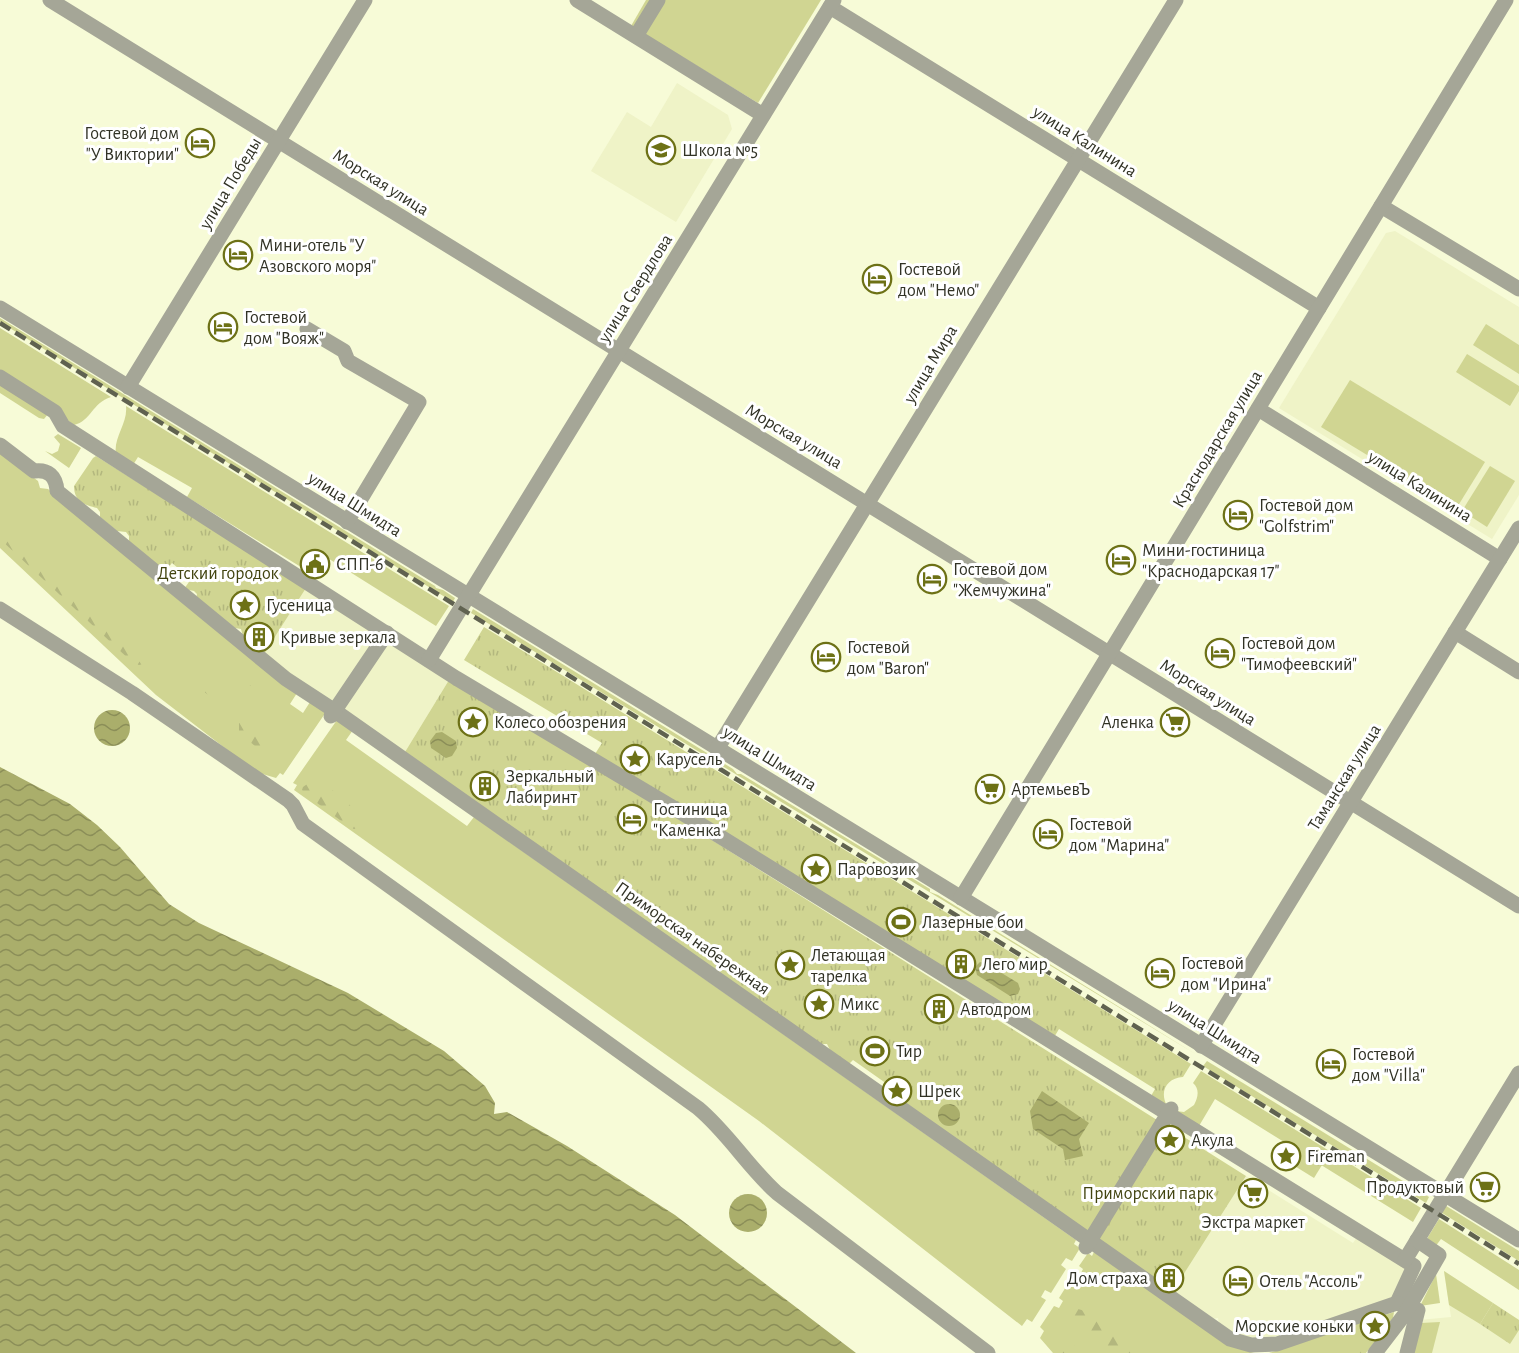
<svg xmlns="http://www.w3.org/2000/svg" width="1519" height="1353" font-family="'Alegreya Sans',sans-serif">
	<defs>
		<pattern id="forest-firs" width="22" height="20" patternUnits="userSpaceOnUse" patternTransform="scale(1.5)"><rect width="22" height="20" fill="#d0d592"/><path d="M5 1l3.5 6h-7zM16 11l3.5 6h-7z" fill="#b3b77e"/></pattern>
		<pattern id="park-tufts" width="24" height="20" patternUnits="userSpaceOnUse" patternTransform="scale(1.5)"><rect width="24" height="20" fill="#d0d592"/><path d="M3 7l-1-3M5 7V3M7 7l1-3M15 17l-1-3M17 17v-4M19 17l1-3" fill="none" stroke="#b3b77e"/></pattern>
		<pattern id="water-waves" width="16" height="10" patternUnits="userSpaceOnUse" patternTransform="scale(1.5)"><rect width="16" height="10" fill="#aaae6b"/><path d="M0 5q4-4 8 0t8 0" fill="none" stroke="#8b8e58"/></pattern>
	</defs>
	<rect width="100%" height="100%" fill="#f7fbd7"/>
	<!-- built -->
	<g fill="#eff3c7">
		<path d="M677 83 728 115 732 129 676 222 591 171 627 112 651 127Z"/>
		<path d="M1395 231 1519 307V495L1492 539 1279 408 1386 233Z"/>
		<path d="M306 588 449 680 405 752 286 672 264 654Z"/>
		<path d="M1246 1176 1353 1243 1357 1237 1407 1269 1394 1298 1308 1328 1302 1325 1297 1329 1268 1339 1240 1336 1219 1324 1218 1318 1212 1319 1173 1291Z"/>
		<path d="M1444 1271 1519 1320V1353H1411L1419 1320 1451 1317Z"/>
	</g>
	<!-- green -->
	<g fill="#d0d592">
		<path d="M646 0H821L758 103 631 26Z"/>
		<path d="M0 318 435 586 436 588 443 590 455 598 453 602 0 322Z"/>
		<path d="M1486 324 1519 345V374L1473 345Z"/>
		<path d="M0 328 111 397C92 403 91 421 74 425L0 371Z"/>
		<path d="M1467 354 1519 386V391L1510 406 1456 372Z"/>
		<path d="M1350 380 1485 462 1456 509 1321 427Z"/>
		<path d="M0 383 48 414 44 419 39 418 0 393Z"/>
		<path d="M126 406 449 606 436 626 326 557 314 575 187 497 192 488 138 457 133 465 116 455C113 437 128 424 126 406Z"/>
		<path d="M58 434 81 448 69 468 45 451 52 454 58 451 60 444 54 437Z"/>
		<path d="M0 452 38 481 40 488 48 489 280 682 297 693 290 704 303 713 310 702 326 712 283 775 280 773 276 778 256 772 156 695 0 548Z"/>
		<path d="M1490 466 1515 481 1487 527 1462 511Z"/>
		<path d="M473 609 733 769 737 774H741L930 889V892L938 895 1197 1055 471 613Z"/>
		<path d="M337 720 353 730 346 740 467 826 474 817 1076 1240 1074 1244 1080 1248 1072 1261 1066 1258 1061 1265 1066 1269 1051 1293 1045 1290 1041 1297 1046 1300 1032 1322 1027 1319 1022 1326 759 1121 294 790 297 785 293 783Z"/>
		<path d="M1207 1061 1429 1197 1426 1203 1203 1066Z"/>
		<path d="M1201 1071 1421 1208 1413 1222 1215 1099 1199 1126 1176 1111 1184 1112 1194 1105C1198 1098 1200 1089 1193 1083Z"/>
		<path d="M1443 1204 1519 1251V1261L1439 1211Z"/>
		<path d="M1439 1219 1519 1270V1290L1441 1239 1435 1247 1428 1240V1237Z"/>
		<path d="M1094 1252 1228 1345 1254 1353H1053L1040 1338 1044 1331 1040 1327 1054 1306 1059 1308 1063 1301 1059 1298 1074 1274 1079 1277 1083 1269 1079 1266 1088 1253 1092 1256Z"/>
		<path d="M1444 1271 1493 1303 1480 1324 1449 1305Z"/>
		<path d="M1436 1274 1440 1303 1420 1306Z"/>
		<path d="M1394 1312 1393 1318 1366 1353H1269Z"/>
		<path d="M1440 1322 1432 1353H1413L1421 1323Z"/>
	</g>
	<!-- forest -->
	<g fill="url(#forest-firs)">
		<path d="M0 520 133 645 143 657V664L139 665 132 662 0 539Z"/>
		<path d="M197 674H201L224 696 226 701 225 704 220 705 195 684 194 679Z"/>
		<path d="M243 678 266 701 268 706 267 709 262 710 238 689 237 680Z"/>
		<path d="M245 721 268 744 270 749 269 752 263 753 239 732V723Z"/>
		<path d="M310 782C332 785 354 804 361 824L358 828 354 829 348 826 305 794 302 790 303 787Z"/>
		<path d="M1078 1309 1085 1311 1147 1353C1135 1353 1118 1353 1107 1352 1096 1348 1075 1333 1069 1323L1071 1313Z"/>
		<path d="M1363 1334 1366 1335 1369 1339 1367 1347 1361 1353 1355 1352 1352 1348C1352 1341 1356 1336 1363 1334Z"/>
		<path d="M1059 1337 1064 1338 1085 1353H1058L1051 1341Z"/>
	</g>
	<!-- park -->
	<g fill="url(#park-tufts)">
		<path d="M96 456 306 588 264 654 243 636 241 629 235 628 196 599 197 594 194 591 184 589 191 579 172 563 164 573 129 541V536L126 532 117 531 100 517V512L97 508C85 505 74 502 74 486L93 458Z"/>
		<path d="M484 627 1191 1064 1183 1077C1167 1078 1159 1091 1167 1106L1151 1096 1155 1089 1059 1029 1053 1039 595 754 602 743 464 660Z"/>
		<path d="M449 680 618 781 1246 1176 1173 1291 883 1090 887 1084 853 1060 848 1065 830 1050 827 1044H821L405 752Z"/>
		<path d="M1301 1152 1322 1165 1314 1178 1293 1165Z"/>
		<path d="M1493 1303 1519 1320V1330L1510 1344 1480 1324Z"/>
	</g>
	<!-- water -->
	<g fill="url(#water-waves)">
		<circle cx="112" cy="728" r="18"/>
		<path d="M442 732 456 741 457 748 452 756 446 758 431 748 430 741 436 733Z"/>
		<path d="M0 767 70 804 97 825 120 847 169 904 199 923 348 993 444 1051 485 1086 495 1103 494 1114 507 1112 567 1146 675 1215 856 1353H0Z"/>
		<path d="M980 962 987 964 1018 983 1020 989 1018 994 1010 996 977 975 975 967Z"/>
		<path d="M1042 1091 1089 1123 1079 1139 1083 1156 1065 1160 1063 1149 1033 1129 1030 1111Z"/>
		<circle cx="949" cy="1115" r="11"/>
		<circle cx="748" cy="1213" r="19"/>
	</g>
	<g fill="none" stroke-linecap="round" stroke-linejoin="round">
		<!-- minor -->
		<g stroke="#a5a697" stroke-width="15">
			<path d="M50 0 1519 906"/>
			<path d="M577 0 763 115"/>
			<path d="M830 7 1319 308"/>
			<path d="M636 36 658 0"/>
			<path d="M1381 206 1519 289"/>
			<path d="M0 308 1519 1240"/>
			<path d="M307 329 344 351 348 361 419 402 347 522"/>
			<path d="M0 377 55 412 63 426 456 678 682 813 1414 1266 1397 1303"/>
			<path d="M128 387 365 0"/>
			<path d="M1258 409 1500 559"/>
			<path d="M0 445 34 471C48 469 56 476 57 491L62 495 286 679 335 711 1230 1339 1251 1345 1277 1344 1397 1303 1418 1310 1407 1353"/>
			<path d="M0 609 132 693 288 800 293 805 303 824 698 1108C728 1133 748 1167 777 1193L988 1353"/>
			<path d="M1455 632 1519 672"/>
			<path d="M429 660 834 0"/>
			<path d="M331 716 387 633"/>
			<path d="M717 749 1176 0"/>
			<path d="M961 898 1506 0"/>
			<path d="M1201 1046 1519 528"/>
			<path d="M1086 1247 1171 1109"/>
			<path d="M1405 1260 1519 1073"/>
			<path d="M1375 1353 1405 1314 1439 1255 1417 1240"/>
		</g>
		<!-- rail -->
		<path stroke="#606250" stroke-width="4.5" stroke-dasharray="12 6" stroke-linecap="butt" d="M0 323 1519 1264"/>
	</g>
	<!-- icons -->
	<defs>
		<g id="hotel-ring" transform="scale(1.5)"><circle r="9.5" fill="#fff" stroke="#6d7116" stroke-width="1.5"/><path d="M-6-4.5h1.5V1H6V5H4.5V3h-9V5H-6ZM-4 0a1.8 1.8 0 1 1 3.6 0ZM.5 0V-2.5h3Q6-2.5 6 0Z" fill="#6d7116"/></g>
		<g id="school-ring" transform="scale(1.5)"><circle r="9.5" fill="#fff" stroke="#6d7116" stroke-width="1.5"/><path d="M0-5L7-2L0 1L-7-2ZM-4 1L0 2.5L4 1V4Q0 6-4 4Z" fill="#6d7116"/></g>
		<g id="civic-ring" transform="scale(1.5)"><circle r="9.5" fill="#fff" stroke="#6d7116" stroke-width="1.5"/><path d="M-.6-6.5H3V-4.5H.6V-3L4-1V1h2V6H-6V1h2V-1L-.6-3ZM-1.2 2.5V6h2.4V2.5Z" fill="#6d7116"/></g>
		<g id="sight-ring" transform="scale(1.5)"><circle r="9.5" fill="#fff" stroke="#6d7116" stroke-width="1.5"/><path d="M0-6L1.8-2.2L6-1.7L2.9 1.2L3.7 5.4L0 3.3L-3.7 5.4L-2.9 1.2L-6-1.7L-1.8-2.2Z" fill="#6d7116"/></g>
		<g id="building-ring" transform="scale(1.5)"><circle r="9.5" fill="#fff" stroke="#6d7116" stroke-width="1.5"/><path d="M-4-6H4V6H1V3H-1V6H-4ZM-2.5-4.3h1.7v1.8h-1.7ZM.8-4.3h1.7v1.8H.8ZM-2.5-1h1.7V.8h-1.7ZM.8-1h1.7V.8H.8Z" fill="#6d7116"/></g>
		<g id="supermarket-ring" transform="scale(1.5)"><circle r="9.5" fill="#fff" stroke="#6d7116" stroke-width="1.5"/><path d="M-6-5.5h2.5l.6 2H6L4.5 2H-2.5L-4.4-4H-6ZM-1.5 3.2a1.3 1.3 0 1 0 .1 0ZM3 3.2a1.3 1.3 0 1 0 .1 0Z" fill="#6d7116"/></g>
		<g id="stadium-ring" transform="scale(1.5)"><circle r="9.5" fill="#fff" stroke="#6d7116" stroke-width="1.5"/><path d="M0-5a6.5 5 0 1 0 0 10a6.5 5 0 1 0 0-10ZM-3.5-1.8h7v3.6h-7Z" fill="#6d7116"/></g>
	</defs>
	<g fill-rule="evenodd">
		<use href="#hotel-ring" x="200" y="143"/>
		<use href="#school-ring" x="661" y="150"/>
		<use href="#hotel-ring" x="238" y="255"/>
		<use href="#hotel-ring" x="877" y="279"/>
		<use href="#hotel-ring" x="223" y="327"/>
		<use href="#hotel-ring" x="1238" y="515"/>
		<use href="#hotel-ring" x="1121" y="560"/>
		<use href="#civic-ring" x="315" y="564"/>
		<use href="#hotel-ring" x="932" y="579"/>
		<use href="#sight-ring" x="245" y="605"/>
		<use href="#building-ring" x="259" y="637"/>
		<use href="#hotel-ring" x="1220" y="653"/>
		<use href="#hotel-ring" x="826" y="657"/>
		<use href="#sight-ring" x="473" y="722"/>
		<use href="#supermarket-ring" x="1175" y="722"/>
		<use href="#sight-ring" x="635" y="759"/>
		<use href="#building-ring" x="485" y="786"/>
		<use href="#supermarket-ring" x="990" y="789"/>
		<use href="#hotel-ring" x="632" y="819"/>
		<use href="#hotel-ring" x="1048" y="834"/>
		<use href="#sight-ring" x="816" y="869"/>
		<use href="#stadium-ring" x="901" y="922"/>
		<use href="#building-ring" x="961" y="964"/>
		<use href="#sight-ring" x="790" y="965"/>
		<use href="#hotel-ring" x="1160" y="973"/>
		<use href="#sight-ring" x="819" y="1004"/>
		<use href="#building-ring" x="939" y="1009"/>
		<use href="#stadium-ring" x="875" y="1051"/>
		<use href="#hotel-ring" x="1331" y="1064"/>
		<use href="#sight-ring" x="897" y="1091"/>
		<use href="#sight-ring" x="1170" y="1140"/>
		<use href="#sight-ring" x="1286" y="1156"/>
		<use href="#supermarket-ring" x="1485" y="1187"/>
		<use href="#supermarket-ring" x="1253" y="1193"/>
		<use href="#building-ring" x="1169" y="1278"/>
		<use href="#hotel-ring" x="1238" y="1281"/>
		<use href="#sight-ring" x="1375" y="1326"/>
	</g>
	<g text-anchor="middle" stroke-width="6" stroke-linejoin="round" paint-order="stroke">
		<!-- poi labels -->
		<g font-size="18" fill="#313225" stroke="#fff" text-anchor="start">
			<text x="179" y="139" text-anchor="end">Гостевой дом<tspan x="179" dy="21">"У Виктории"</tspan></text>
			<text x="682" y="156">Школа №5</text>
			<text x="259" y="251">Мини-отель "У<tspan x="259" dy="21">Азовского моря"</tspan></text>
			<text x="898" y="275">Гостевой<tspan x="898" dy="21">дом "Немо"</tspan></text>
			<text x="244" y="323">Гостевой<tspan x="244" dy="21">дом "Вояж"</tspan></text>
			<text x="1259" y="511">Гостевой дом<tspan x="1259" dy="21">"Golfstrim"</tspan></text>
			<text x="1142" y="556">Мини-гостиница<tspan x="1142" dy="21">"Краснодарская 17"</tspan></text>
			<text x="336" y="570">СПП-6</text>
			<text x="953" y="575">Гостевой дом<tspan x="953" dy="21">"Жемчужина"</tspan></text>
			<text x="266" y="611">Гусеница</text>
			<text x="280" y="643">Кривые зеркала</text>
			<text x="1241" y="649">Гостевой дом<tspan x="1241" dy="21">"Тимофеевский"</tspan></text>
			<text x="847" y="653">Гостевой<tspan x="847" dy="21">дом "Baron"</tspan></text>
			<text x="494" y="728">Колесо обозрения</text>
			<text x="1154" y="728" text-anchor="end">Аленка</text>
			<text x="656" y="765">Карусель</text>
			<text x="506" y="782">Зеркальный<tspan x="506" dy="21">Лабиринт</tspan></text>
			<text x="1011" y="795">АртемьевЪ</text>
			<text x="653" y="815">Гостиница<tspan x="653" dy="21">"Каменка"</tspan></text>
			<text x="1069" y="830">Гостевой<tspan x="1069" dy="21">дом "Марина"</tspan></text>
			<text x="837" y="875">Паровозик</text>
			<text x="922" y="928">Лазерные бои</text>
			<text x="811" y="961">Летающая<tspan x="811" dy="21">тарелка</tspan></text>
			<text x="1181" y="969">Гостевой<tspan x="1181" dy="21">дом "Ирина"</tspan></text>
			<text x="982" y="970">Лего мир</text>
			<text x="840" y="1010">Микс</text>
			<text x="960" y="1015">Автодром</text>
			<text x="896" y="1057">Тир</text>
			<text x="1352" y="1060">Гостевой<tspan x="1352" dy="21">дом "Villa"</tspan></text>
			<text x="918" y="1097">Шрек</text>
			<text x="1191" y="1146">Акула</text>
			<text x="1307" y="1162">Fireman</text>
			<text x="1464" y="1193" text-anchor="end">Продуктовый</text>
			<text x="1253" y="1228" text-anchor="middle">Экстра маркет</text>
			<text x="1148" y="1284" text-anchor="end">Дом страха</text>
			<text x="1259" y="1287">Отель "Ассоль"</text>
			<text x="1354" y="1332" text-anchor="end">Морские коньки</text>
		</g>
		<!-- street labels -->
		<g font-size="18" fill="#313225" stroke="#fff">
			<text transform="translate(1085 141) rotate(32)" y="6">улица Калинина</text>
			<text transform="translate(381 182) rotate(32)" y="6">Морская улица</text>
			<text transform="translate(230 183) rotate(-59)" y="6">улица Победы</text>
			<text transform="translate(635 288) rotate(-58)" y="6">улица Свердлова</text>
			<text transform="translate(930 364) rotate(-59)" y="6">улица Мира</text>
			<text transform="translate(794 436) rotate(31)" y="6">Морская улица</text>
			<text transform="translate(1217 439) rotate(-59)" y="6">Краснодарская улица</text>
			<text transform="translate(1420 486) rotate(32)" y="6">улица Калинина</text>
			<text transform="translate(355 504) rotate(32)" y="6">улица Шмидта</text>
			<text transform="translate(1208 692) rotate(32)" y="6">Морская улица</text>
			<text transform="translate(770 758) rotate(32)" y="6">улица Шмидта</text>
			<text transform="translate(1344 777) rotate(-58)" y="6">Таманская улица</text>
			<text transform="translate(693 938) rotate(35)" y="6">Приморская набережная</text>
			<text transform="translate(1215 1031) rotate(32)" y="6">улица Шмидта</text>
		</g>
		<!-- park labels -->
		<g font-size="18" fill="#424410" stroke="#fff">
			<text x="218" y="579">Детский городок</text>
			<text x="1148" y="1199">Приморский парк</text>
		</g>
	</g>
</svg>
